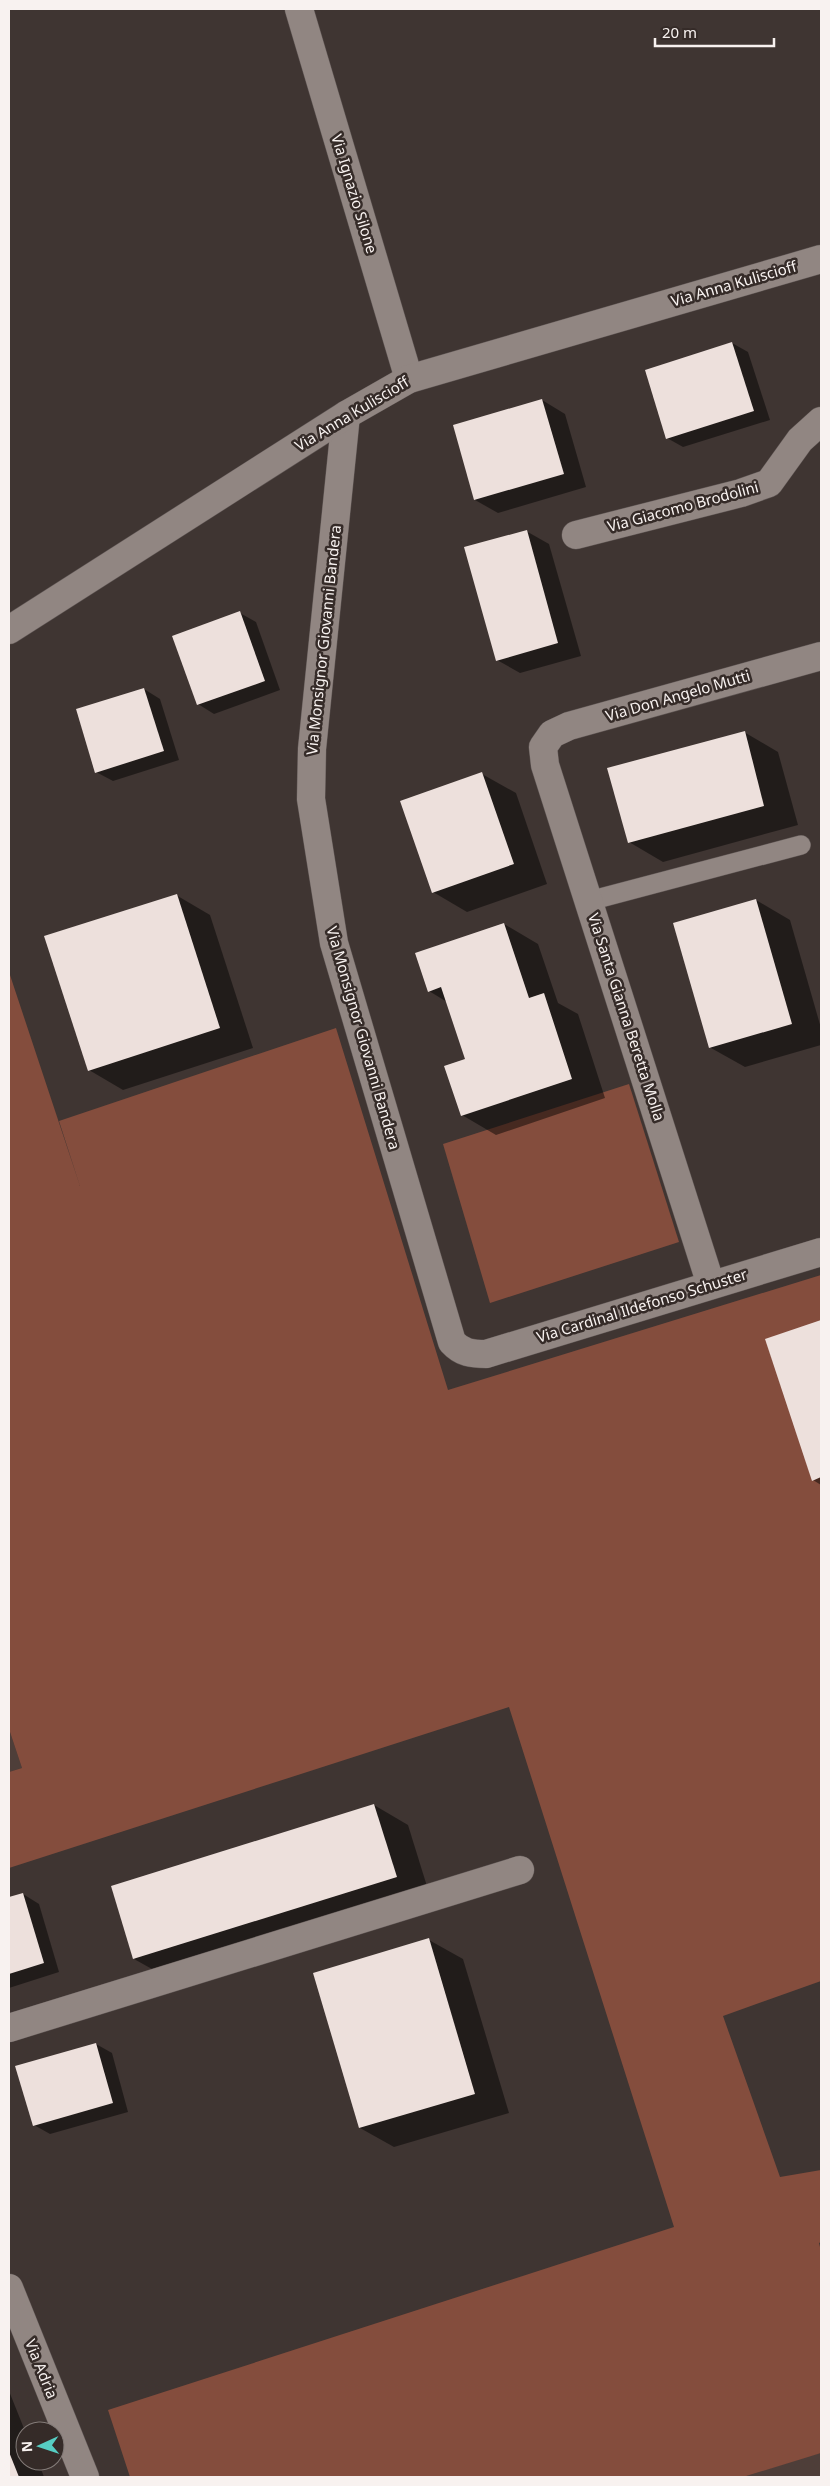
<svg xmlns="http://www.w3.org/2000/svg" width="830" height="2486" font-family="'Noto Sans',sans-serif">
	<rect width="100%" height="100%" fill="#3f3532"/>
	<!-- built -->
	<g fill="#4e3e39">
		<path d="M9 1729 22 1768 9 1772Z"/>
		<path d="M821 2453V2477H743L809 2456Z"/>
	</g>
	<!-- green -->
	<g fill="#844d3d">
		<path d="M9 972 80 1186 59 1121 336 1028 448 1390 821 1275V1981L723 2016 780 2177 821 2170V2242L819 2243 821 2251V2453L743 2477H130L108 2410 674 2227 509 1707 9 1868V1772L22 1768 9 1729Z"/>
		<path d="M629 1084 679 1242 490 1303 443 1144Z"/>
	</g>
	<!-- shadow -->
	<g fill="#0007">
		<path d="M732 343 748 352 770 420 683 447 667 438Z"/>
		<path d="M542 400 565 414 586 487 498 513 475 500Z"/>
		<path d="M526 531 549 544 581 656 520 673 497 660Z"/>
		<path d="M240 613 256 622 280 690 214 714 198 704Z"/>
		<path d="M144 689 160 699 179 760 113 781 96 772Z"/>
		<path d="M744 732 778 752 798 825 663 862 629 842Z"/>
		<path d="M482 774 516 793 547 884 467 912 433 892Z"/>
		<path d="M176 895 210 915 253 1048 123 1090 89 1070Z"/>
		<path d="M756 900 790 920 821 1028V1045L745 1067 711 1048 675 924Z"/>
		<path d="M504 924 538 944 558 1003 578 1014 605 1098 496 1135 462 1115 466 1060 447 1002 429 991Z"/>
		<path d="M821 1322V1485L813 1480 766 1340Z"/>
		<path d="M374 1805 408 1825 430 1896 168 1978 134 1959Z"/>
		<path d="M23 1894 39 1904 59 1972 9 1988V1899Z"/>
		<path d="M429 1940 463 1959 509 2113 394 2147 360 2128Z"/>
		<path d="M96 2044 112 2053 128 2112 50 2134 34 2125Z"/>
		<path d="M9 2391 25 2431V2461H38L44 2477H9Z"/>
	</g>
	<!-- building -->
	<g fill="#ede0dc">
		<path d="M732 342 754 411 666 439 645 370Z"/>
		<path d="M542 399 564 474 474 500 453 425Z"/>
		<path d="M527 530 558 643 496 661 464 547Z"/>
		<path d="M240 611 265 681 197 705 172 636Z"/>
		<path d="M144 688 164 751 95 773 76 709Z"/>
		<path d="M745 731 764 806 628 843 607 768Z"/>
		<path d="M482 772 514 864 432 893 400 801Z"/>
		<path d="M177 894 220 1028 88 1071 44 936Z"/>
		<path d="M756 899 792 1024 709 1048 673 923Z"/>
		<path d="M504 923 529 998 544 993 572 1079 461 1116 444 1066 465 1059 441 987 428 992 415 953Z"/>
		<path d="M821 1320V1477L812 1481 765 1339Z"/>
		<path d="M374 1804 397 1877 133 1959 111 1886Z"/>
		<path d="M23 1893 44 1963 9 1974V1897Z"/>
		<path d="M429 1938 475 2094 359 2128 313 1973Z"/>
		<path d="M96 2043 113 2103 33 2126 15 2066Z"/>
		<path d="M9 2452 19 2477H9Z"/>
	</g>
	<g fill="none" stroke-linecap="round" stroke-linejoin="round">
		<!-- lane casing -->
		<g stroke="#5d5452" stroke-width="20">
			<path id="lane" d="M589 901 801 845"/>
		</g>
		<!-- street casing -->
		<g stroke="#5d5452" stroke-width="29">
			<g id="street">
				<path d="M299 9 409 379"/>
				<path d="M346 415 312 749 311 799 334 943 452 1342C462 1353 472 1354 486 1354L821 1252"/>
				<path d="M576 535 741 493 769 483 800 440 821 421"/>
				<path d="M9 630 346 415 409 379 821 259"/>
				<path d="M711 1285 545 765 543 747 552 734 569 726 821 656"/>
				<path d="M9 2028 520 1870"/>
				<path d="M9 2288 85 2477"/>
			</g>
		</g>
		<!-- lane -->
		<use href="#lane" stroke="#918682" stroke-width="19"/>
		<!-- street -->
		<use href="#street" stroke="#918682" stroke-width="28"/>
	</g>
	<g text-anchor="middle" stroke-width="5" stroke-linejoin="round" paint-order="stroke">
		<!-- street labels -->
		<g font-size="15" fill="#f8f2f0" stroke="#352b28">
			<text transform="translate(354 194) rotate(73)" y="5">Via Ignazio Silone</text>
			<text transform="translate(734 284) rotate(-16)" y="5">Via Anna Kuliscioff</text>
			<text transform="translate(352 414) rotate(-31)" y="5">Via Anna Kuliscioff</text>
			<text transform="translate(683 507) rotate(-15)" y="5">Via Giacomo Brodolini</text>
			<text transform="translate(324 640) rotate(-84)" y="5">Via Monsignor Giovanni Bandera</text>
			<text transform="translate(678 696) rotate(-16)" y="5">Via Don Angelo Mutti</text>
			<text transform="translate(626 1017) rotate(72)" y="5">Via Santa Gianna Beretta Molla</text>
			<text transform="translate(363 1038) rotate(74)" y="5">Via Monsignor Giovanni Bandera</text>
			<text transform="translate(642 1306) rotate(-17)" y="5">Via Cardinal Ildefonso Schuster</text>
			<text transform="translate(41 2369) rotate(68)" y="5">Via Adria</text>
		</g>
	</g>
	<!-- border -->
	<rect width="830" height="2486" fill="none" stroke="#f8f2f0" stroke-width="20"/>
	<!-- north arrow -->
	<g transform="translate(40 2446) rotate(267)"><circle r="24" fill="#352b28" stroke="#837b78"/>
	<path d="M0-4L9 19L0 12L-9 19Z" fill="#56cec3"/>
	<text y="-8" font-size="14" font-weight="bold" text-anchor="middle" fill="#f8f2f0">N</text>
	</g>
	<!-- scale -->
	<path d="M655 38v8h119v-8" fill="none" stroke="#f8f2f0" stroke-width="2.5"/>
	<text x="662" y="38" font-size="15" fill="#f8f2f0" stroke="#352b28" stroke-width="4" paint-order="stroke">20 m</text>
</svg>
